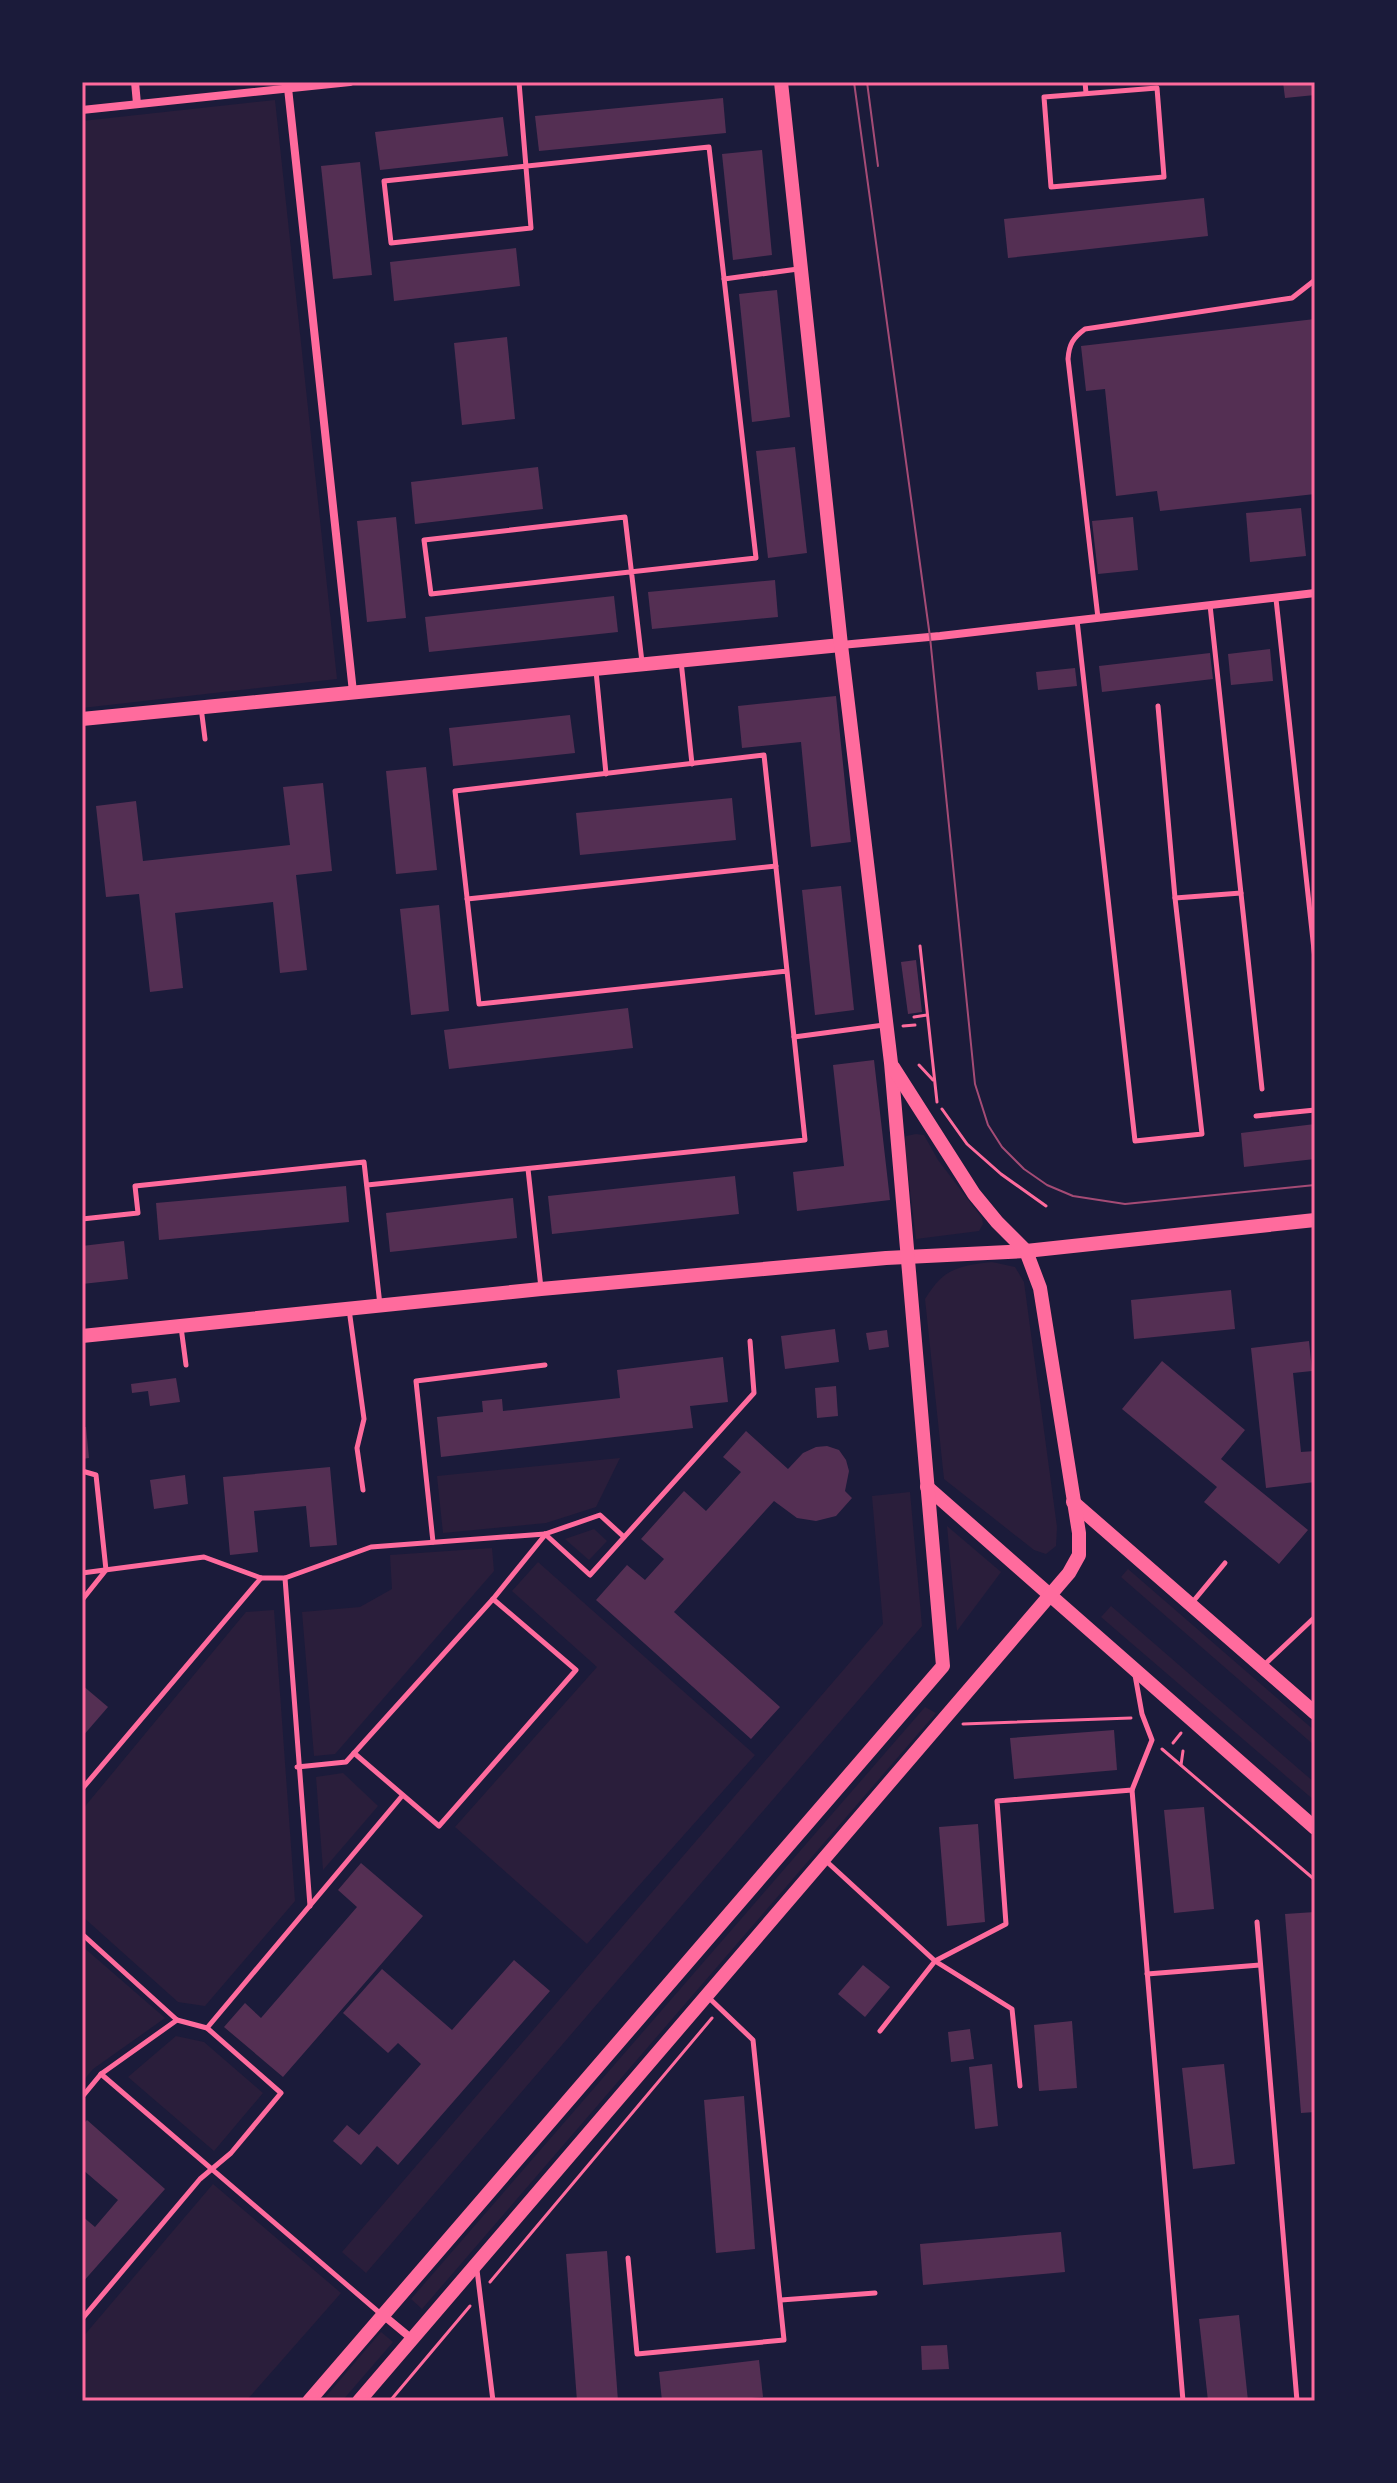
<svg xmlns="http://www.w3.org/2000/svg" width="1397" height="2483" font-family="'Source Sans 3',sans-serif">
	<rect width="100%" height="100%" fill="#1b1b3a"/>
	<!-- green -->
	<g fill="#2a1e3b">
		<path d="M275 100 337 679 82 708V121Z"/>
		<path d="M916 1134 924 1135 938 1160 982 1218 983 1224 979 1231 916 1239 904 1141 906 1136Z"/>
		<path d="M992 1262 1015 1267 1024 1282 1057 1527 1056 1546 1046 1554 1034 1550 944 1479 925 1299C944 1268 958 1266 992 1262Z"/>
		<path d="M620 1458 596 1507 546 1523 443 1533 437 1476Z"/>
		<path d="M910 1492 922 1626 366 2273 342 2252 883 1624 872 1496Z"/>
		<path d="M947 1526 1001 1572 957 1631Z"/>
		<path d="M594 1529 607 1541 589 1560 565 1539Z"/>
		<path d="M492 1548 494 1571 335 1754 314 1756 302 1612 360 1607 392 1589 390 1555Z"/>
		<path d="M538 1562 755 1755 587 1944 455 1827 597 1667 512 1591Z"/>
		<path d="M1128 1569 1315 1731V1746L1121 1577Z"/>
		<path d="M1111 1606 1315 1783V1801L1101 1617Z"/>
		<path d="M274 1610 295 1901 205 2006 178 2002 82 1916V1810L246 1612Z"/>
		<path d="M925 1707 936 1713 422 2309 411 2299Z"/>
		<path d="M343 1773 378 1806 323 1870 316 1777Z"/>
		<path d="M82 1946 165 2018 93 2069 82 2082Z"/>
		<path d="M176 2036 204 2042 263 2093 214 2151 128 2077Z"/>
		<path d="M213 2184 341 2293 246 2401H82V2338Z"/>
		<path d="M381 2332 393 2342 342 2401H322Z"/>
	</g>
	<!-- building -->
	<g fill="#542f53">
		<path d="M1283 82H1315V95L1285 98Z"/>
		<path d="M723 98 726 133 539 151 535 116Z"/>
		<path d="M503 117 508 156 380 170 375 132Z"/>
		<path d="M762 150 772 255 733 260 722 154Z"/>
		<path d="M360 162 372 275 333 279 321 166Z"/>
		<path d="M1204 198 1208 236 1008 258 1004 219Z"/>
		<path d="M516 248 520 286 394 301 390 262Z"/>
		<path d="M777 290 790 417 752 422 739 294Z"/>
		<path d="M1315 319V494L1160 511 1157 491 1116 496 1105 389 1086 391 1081 346Z"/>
		<path d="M507 337 515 419 462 425 454 343Z"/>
		<path d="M795 447 807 553 768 558 756 451Z"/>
		<path d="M538 467 543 509 415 524 411 482Z"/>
		<path d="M1301 508 1306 556 1250 562 1246 513Z"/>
		<path d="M396 517 406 618 367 622 357 521Z"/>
		<path d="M1133 517 1138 570 1098 574 1092 521Z"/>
		<path d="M775 580 778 617 652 629 648 592Z"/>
		<path d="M614 596 618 632 429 652 425 617Z"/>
		<path d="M1270 649 1273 681 1231 685 1228 654Z"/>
		<path d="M1210 653 1213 679 1102 692 1099 666Z"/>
		<path d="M1075 668 1077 686 1038 690 1036 672Z"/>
		<path d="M836 696 851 842 811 847 801 742 742 748 738 706Z"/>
		<path d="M570 715 575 753 453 766 449 728Z"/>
		<path d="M426 767 437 870 396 874 386 771Z"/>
		<path d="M323 783 332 871 296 875 307 970 280 973 273 902 175 913 183 988 150 992 139 894 106 897 96 806 136 801 143 861 290 845 283 787Z"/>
		<path d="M732 798 736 840 580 855 576 813Z"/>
		<path d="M841 886 854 1010 815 1015 802 890Z"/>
		<path d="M439 905 449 1011 411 1015 400 909Z"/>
		<path d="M916 960 922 1012 908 1014 901 962Z"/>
		<path d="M628 1008 633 1048 449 1069 444 1030Z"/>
		<path d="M874 1060 890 1200 797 1211 793 1172 844 1166 833 1065Z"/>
		<path d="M1315 1124V1159L1244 1167 1241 1133Z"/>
		<path d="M735 1176 739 1214 552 1234 548 1196Z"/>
		<path d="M346 1186 349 1222 159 1240 156 1203Z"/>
		<path d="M513 1198 517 1238 390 1252 386 1213Z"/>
		<path d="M124 1241 128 1279 82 1284V1246Z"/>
		<path d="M1231 1290 1235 1329 1134 1339 1131 1300Z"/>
		<path d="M835 1329 839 1362 785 1369 781 1336Z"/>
		<path d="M887 1330 889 1347 869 1350 866 1333Z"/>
		<path d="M1309 1341 1312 1371 1293 1373 1301 1452 1315 1451V1482L1266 1488 1251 1348Z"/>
		<path d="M723 1357 728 1402 690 1406 693 1428 441 1457 437 1417 483 1412 482 1401 502 1399 503 1411 620 1398 617 1370Z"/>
		<path d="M1162 1361 1245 1430 1221 1459 1308 1530 1279 1564 1204 1502 1217 1487 1122 1409Z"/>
		<path d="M176 1378 180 1402 150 1406 148 1391 132 1393 131 1384Z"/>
		<path d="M836 1386 838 1416 817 1418 815 1388Z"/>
		<path d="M82 1427H86L89 1458 82 1459Z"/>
		<path d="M746 1431 788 1469 803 1453 816 1447 827 1446 839 1450 846 1460 849 1471 845 1491 852 1498 836 1516 816 1521 797 1518 774 1501 674 1612 780 1707 751 1739 596 1600 627 1565 645 1580 664 1559 641 1539 684 1491 706 1511 741 1472 723 1457Z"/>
		<path d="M330 1467 337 1545 310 1547 306 1506 254 1511 258 1552 230 1555 223 1477Z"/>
		<path d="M185 1475 188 1504 154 1509 150 1480Z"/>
		<path d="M82 1685 108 1707 82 1737Z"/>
		<path d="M1114 1730 1117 1770 1014 1779 1010 1738Z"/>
		<path d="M1204 1807 1214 1909 1174 1913 1164 1810Z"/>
		<path d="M978 1824 985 1922 947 1926 939 1827Z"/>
		<path d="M361 1863 423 1916 283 2077 224 2027 245 2003 261 2018 357 1907 338 1890Z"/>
		<path d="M1315 1912V2112L1301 2113 1285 1914Z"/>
		<path d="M514 1960 550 1991 398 2165 377 2146 361 2165 333 2141 347 2125 359 2135 421 2064 398 2043 388 2053 343 2013 382 1969 452 2030Z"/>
		<path d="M863 1965 890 1987 865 2017 838 1994Z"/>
		<path d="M1072 2021 1077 2088 1039 2091 1034 2025Z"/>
		<path d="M970 2029 974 2059 951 2062 948 2032Z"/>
		<path d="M992 2064 998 2126 975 2129 969 2067Z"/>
		<path d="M1224 2064 1235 2164 1193 2169 1182 2068Z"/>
		<path d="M744 2096 755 2249 716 2253 704 2100Z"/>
		<path d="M87 2120 165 2189 82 2283V2216L95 2227 118 2200 82 2169V2125Z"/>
		<path d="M1061 2232 1065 2272 923 2285 920 2244Z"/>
		<path d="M607 2251 618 2401H577L566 2254Z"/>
		<path d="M1239 2315 1248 2401H1208L1199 2319Z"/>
		<path d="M947 2345 949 2369 922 2370 921 2346Z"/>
		<path d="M759 2360 763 2397 717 2401H662L659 2372Z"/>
	</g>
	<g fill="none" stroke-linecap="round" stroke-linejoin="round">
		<!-- path -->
		<g stroke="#ff6b9d" stroke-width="3">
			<path d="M920 946 937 1102"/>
			<path d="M914 1017 927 1015"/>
			<path d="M903 1026 915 1025"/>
			<path d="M919 1065 933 1080"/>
			<path d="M942 1109 967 1144 1001 1174 1046 1206"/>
			<path d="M963 1724 1131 1718"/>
			<path d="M1173 1743 1181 1733"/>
			<path d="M1162 1749 1315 1880"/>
			<path d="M1181 1765 1183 1751"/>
			<path d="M490 2282 712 2018"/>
			<path d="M390 2401 470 2306"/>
		</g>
		<!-- service -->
		<g stroke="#ff6b9d" stroke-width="5">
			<path d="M519 82 531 228 391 243 384 181 709 147 756 558 431 594 424 540 625 517 642 662"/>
			<path d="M1085 82 1086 93"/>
			<path d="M1157 88 1164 177 1051 187 1044 97Z"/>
			<path d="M724 279 798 269"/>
			<path d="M1276 599 1315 959"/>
			<path d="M1210 605 1262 1089"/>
			<path d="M1098 618 1068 359C1069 344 1073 338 1085 329L1292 298 1315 280"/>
			<path d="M1077 620 1135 1141 1202 1134 1175 898 1158 706"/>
			<path d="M681 661 692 764"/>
			<path d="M596 671 606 774"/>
			<path d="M201 707 205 739"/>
			<path d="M1175 898 1241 893"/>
			<path d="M467 899 776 866"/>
			<path d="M794 1037 884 1025"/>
			<path d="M1256 1116 1315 1110"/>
			<path d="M528 1169 541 1288"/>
			<path d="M367 1185 805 1140C791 1012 777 884 764 755L455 791 479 1004 787 971"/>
			<path d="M82 1219 138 1213 135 1186 364 1162 380 1305"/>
			<path d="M349 1309 364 1419 357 1448 363 1490"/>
			<path d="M181 1327 186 1365"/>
			<path d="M82 1471 96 1475 106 1570 82 1600"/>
			<path d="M545 1534 590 1575 754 1393 750 1341"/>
			<path d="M433 1542 416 1381 545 1365"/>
			<path d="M82 1573 204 1557 261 1578H285L371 1547 545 1534 600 1515 624 1537"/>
			<path d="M285 1578 310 1906"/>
			<path d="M1191 1604 1225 1563"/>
			<path d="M1263 1666 1315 1617"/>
			<path d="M354 1753 439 1826 576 1670 493 1599"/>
			<path d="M297 1767 346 1762 493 1599 545 1535"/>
			<path d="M82 1789 261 1578"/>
			<path d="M1132 1790 1183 2401"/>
			<path d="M825 1860 935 1961 1006 1924 997 1801 1132 1790 1152 1740 1142 1714 1135 1675"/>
			<path d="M1257 1922 1297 2401"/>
			<path d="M82 1934 177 2020 207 2028 281 2093 231 2153 200 2179 82 2319"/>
			<path d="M1147 1974 1260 1965"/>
			<path d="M207 2028 402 1796"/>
			<path d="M880 2031 935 1961 1012 2009 1020 2086"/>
			<path d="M101 2074 382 2315"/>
			<path d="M82 2097 101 2074 177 2020"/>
			<path d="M628 2258 637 2354 784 2340 753 2040 707 1996"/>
			<path d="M477 2270 493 2401"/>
			<path d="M781 2300 875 2293"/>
		</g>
		<!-- minor -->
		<g stroke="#ff6b9d" stroke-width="8">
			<path d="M135 82 137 104"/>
			<path d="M288 88 353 692"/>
			<path d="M82 110 350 82"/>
			<path d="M841 645 940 636 1315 593"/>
			<path d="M383 2315 412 2339"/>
		</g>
		<!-- tertiary -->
		<g stroke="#ff6b9d" stroke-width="14">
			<path d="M82 719 841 645"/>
			<path d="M82 1336 541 1289 886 1258 1026 1251 1315 1220"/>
			<path d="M927 1487 1315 1828"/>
			<path d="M1073 1502 1315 1713"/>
			<path d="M309 2401 943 1666 891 1063 841 645 781 82"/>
			<path d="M359 2401 1069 1573 1079 1555V1533L1040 1288 1026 1251 997 1222 974 1194 893 1067"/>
		</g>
		<!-- tram -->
		<g stroke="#a44b75" stroke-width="2">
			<path d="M854 82 930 637 975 1084 988 1125 1002 1147 1024 1169 1047 1185 1073 1196 1125 1204 1315 1185"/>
			<path d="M867 82 878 166"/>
		</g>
	</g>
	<!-- border -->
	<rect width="1397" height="2483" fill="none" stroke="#1b1b3a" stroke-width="168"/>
	<rect x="84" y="84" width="1229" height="2315" fill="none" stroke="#ff6b9d" stroke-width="3"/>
</svg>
